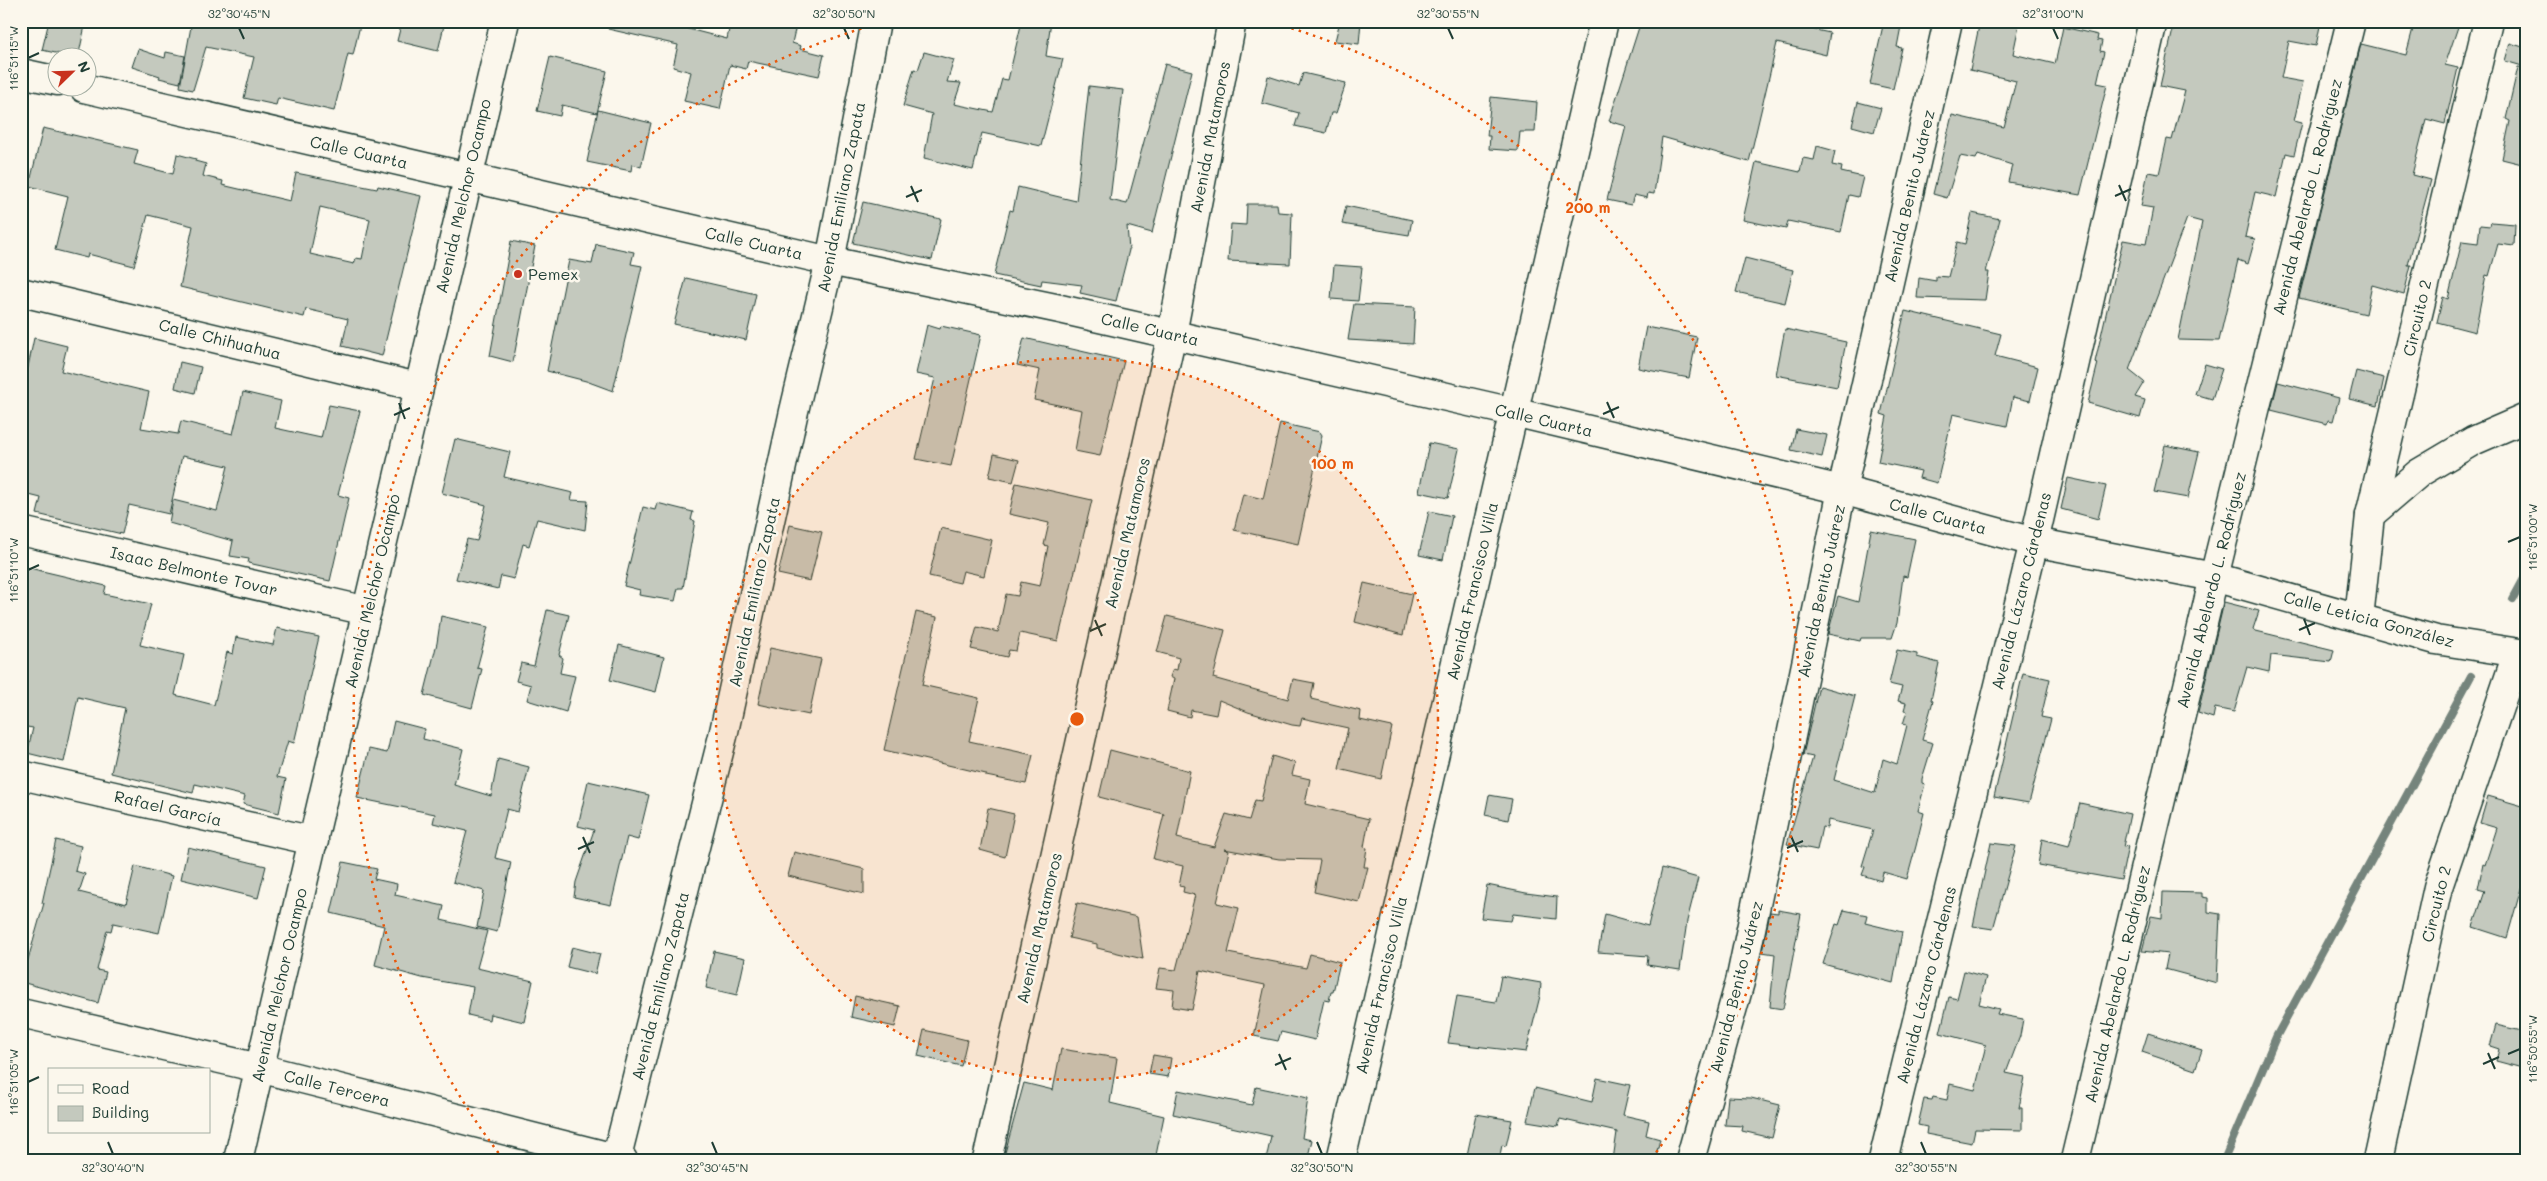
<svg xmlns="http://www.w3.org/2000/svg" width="2547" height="1181" font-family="Mali,sans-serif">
	<rect width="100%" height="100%" fill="#fbf7ec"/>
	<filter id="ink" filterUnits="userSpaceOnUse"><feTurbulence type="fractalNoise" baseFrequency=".02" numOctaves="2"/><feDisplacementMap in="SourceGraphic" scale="10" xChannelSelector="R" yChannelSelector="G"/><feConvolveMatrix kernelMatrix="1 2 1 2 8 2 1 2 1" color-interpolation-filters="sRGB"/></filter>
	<g filter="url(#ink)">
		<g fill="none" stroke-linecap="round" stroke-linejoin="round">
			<!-- stream -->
			<g stroke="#74847b" stroke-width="8">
				<path d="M2513 599 2526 575"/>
				<path d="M2224 1160 2276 1037 2471 676"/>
			</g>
		</g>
		<!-- building -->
		<g fill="#c4c9be" stroke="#1f3d34" fill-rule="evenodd">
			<path d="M49 21H86L78 58 42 50Z"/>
			<path d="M192 21H361L353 55 348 54 334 111 278 98 276 105 244 98 254 57 206 47 193 90 180 87Z"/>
			<path d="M402 21H445L438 51 397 41Z"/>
			<path d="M609 21H674L673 25 727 39 730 25 745 29 747 21H797L792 43 801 46 800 49 824 55 819 76 748 61 746 69 730 65 720 109 684 101 691 72 673 67 678 45 608 29Z"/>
			<path d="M1022 21H1051L1046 56 1063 59 1041 146 982 133 973 170 924 158 932 114 903 106 914 69 918 70 924 52 954 60 947 82 961 83 954 104 993 112 1002 79 1008 80Z"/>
			<path d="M1340 21H1361L1359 44 1335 41Z"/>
			<path d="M1641 21H1782V23L1830 33 1826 55 1777 43 1749 162 1662 137 1654 194 1648 193 1647 198 1634 195 1631 205 1607 200 1626 126 1609 121Z"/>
			<path d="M1884 21H1902L1897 47 1902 48 1893 89 1870 84Z"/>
			<path d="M1980 21H2002L2019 25 2013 54 2055 64 2063 27 2098 35 2097 40 2102 41 2100 51 2104 52 2097 83 2107 85 2080 195 2008 182 2012 165 1978 154 1976 159 1960 156 1947 198 1933 194 1952 115 2004 127 2016 81 1970 70Z"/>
			<path d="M2175 21H2321L2316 46 2289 41 2281 78 2303 82 2294 121 2302 123 2294 155 2286 153 2276 197 2255 192 2245 237 2255 239 2248 264 2238 260 2219 341 2178 340 2202 222 2187 218 2129 370 2144 382 2135 397 2145 400 2140 418 2088 403 2098 363 2095 362 2123 240 2146 244 2153 208 2141 206 2148 172 2159 174 2167 139 2172 140 2185 91 2160 86Z"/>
			<path d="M2415 21H2460L2445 65 2458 68 2445 124 2426 119 2412 175 2431 180 2408 265H2411L2404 294 2372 285 2366 314 2299 298 2361 44 2406 55Z"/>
			<path d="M2510 43 2526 48V67L2505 61Z"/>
			<path d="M138 49 165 58 166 52 185 56 180 83 159 78 160 76 132 67Z"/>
			<path d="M550 57 607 71 597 113 562 105 560 116 537 111Z"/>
			<path d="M1165 64 1192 71 1152 233 1127 226 1129 250 1116 301 1080 293 1082 285 1042 280 1041 285 994 275 1010 210 1013 211 1018 187 1076 201 1089 86 1123 90 1110 200 1127 204Z"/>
			<path d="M2518 67 2526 68V165L2502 159 2510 121 2506 119Z"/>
			<path d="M1303 73 1346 83 1336 113H1331L1326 133 1295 126 1299 113 1262 103 1268 76 1299 86Z"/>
			<path d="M1491 97 1537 102 1535 132H1520L1518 151 1489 149 1490 136H1487Z"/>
			<path d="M1858 102 1881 108 1874 132 1852 126Z"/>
			<path d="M598 110 651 123 641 167 632 164 631 171 587 162Z"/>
			<path d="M43 128 138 150 134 164 173 174 177 154 196 159 195 161 206 164 203 176 223 181 222 185 290 201 296 173 377 189 378 186 421 196 382 356 342 346 348 319 306 309 304 317 180 287 193 226 148 215 134 266 88 254 87 258 55 250 68 196 29 186ZM320 207 370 219 362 259 356 258 354 264 310 254Z"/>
			<path d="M1817 146 1835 151 1832 165 1842 167 1841 172 1863 177 1858 197 1849 195 1841 232 1788 221 1786 229 1743 220 1756 162 1800 172 1803 158 1814 160Z"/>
			<path d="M863 202 941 219 932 260 853 243Z"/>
			<path d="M1247 204H1277L1278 212 1292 213 1290 264 1228 261 1231 224 1246 225Z"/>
			<path d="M1346 206 1412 220 1409 235 1342 224Z"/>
			<path d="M1972 213 2000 219 1986 272H1989L1985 300 1917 298 1919 278 1936 281V276L1948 277 1957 242 1965 244Z"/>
			<path d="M2491 222 2515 224 2514 246 2498 244 2489 276 2486 275 2475 332 2437 322 2443 297 2448 299 2462 241 2478 243 2480 225 2490 226Z"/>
			<path d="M511 241 535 246 513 362 490 356Z"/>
			<path d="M596 244 634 252 631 264 642 266 613 391 586 381 547 371 569 260 592 264Z"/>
			<path d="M1745 258 1793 270 1785 303 1736 292Z"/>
			<path d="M1334 265 1362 267 1358 301 1331 299Z"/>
			<path d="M686 278 756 294 746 340 674 324Z"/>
			<path d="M1354 304 1415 307 1413 344 1348 340Z"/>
			<path d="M1905 311 2001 334 1995 356 2038 367 2030 401 2013 397 2007 426 1953 414 1937 483 1919 478 1921 471 1878 462 1887 416 1881 414Z"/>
			<path d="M927 325 940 329 941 326 981 335 951 466 916 459 935 378 916 374Z"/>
			<path d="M1646 327 1697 337 1689 378 1638 368Z"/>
			<path d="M1785 329 1846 342 1837 387 1776 375Z"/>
			<path d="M34 338 67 346 61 371 149 392 141 428 178 434 181 421 233 434 243 392 281 401 275 428 321 438 329 405 360 411 338 495 349 498 330 581 248 563 249 559 230 556 233 541 169 523 173 500 217 511 228 466 182 456 169 514 129 505 122 534 37 514 41 498 21 493V385L24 386Z"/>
			<path d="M1024 338 1124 361 1100 456 1075 451 1082 410 1034 400 1040 370 1017 365Z"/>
			<path d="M180 362 201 367 195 393 175 388Z"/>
			<path d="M2205 364 2222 369 2212 399 2195 394Z"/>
			<path d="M2356 371 2384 378 2378 406 2349 399Z"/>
			<path d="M2278 382 2339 398 2333 421 2328 420 2327 424 2271 410Z"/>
			<path d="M1280 423 1320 432 1322 435 1298 544 1234 530 1243 494 1263 499Z"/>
			<path d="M1796 429 1827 435 1822 457 1791 450Z"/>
			<path d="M455 439 510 452 504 477 573 493 571 500 588 501 585 530 537 519 529 546 523 544 514 579 501 576 498 589 456 579 467 539 477 541 486 505 442 493Z"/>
			<path d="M1429 443 1459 449 1448 498 1419 492Z"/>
			<path d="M2165 445 2199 452 2188 498 2154 492Z"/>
			<path d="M994 454 1019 460 1013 482 989 477Z"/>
			<path d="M2068 478 2106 486 2098 519 2061 509Z"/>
			<path d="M1016 483 1092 500 1058 641 1020 633 1016 651 1009 650 1007 657 971 649 977 627 998 632 1006 594 1018 596 1021 582 1040 586 1048 546 1044 545 1049 523 1009 514Z"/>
			<path d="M657 503 693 512 691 520 695 521 683 588H678L675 601 639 595 640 590 624 586 643 507 655 510Z"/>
			<path d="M1429 511 1452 516 1443 560 1419 555Z"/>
			<path d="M790 525 822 532 810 581 778 574Z"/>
			<path d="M941 528 992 540 984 576 963 571 960 583 929 576Z"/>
			<path d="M1871 530 1915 539 1907 577 1903 576 1897 623 1892 638H1861L1860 641 1828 634 1838 596 1858 602Z"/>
			<path d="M25 567 106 586 104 594 151 604 140 645 184 655 175 695 214 705 227 652 233 654 236 637 273 645 277 628 319 637 294 743 288 741 277 777 286 779 279 813 243 804 245 796 195 784 193 793 111 773 125 708 78 697 64 762 27 753 33 728 21 726V584Z"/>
			<path d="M1364 583 1412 594 1403 635 1355 622Z"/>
			<path d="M2224 602 2259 611 2253 629 2256 631 2334 650 2331 662 2271 655 2269 672 2247 667 2234 712 2215 708 2213 718 2198 713Z"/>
			<path d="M547 610 569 615 559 655 563 658 560 673 575 676 566 712 527 700 531 685 516 681 521 663 534 666Z"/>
			<path d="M916 612 937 617 922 685 979 698 969 741 1033 755 1026 784 986 776V774L884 750Z"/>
			<path d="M441 616 488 627 477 668 482 669 472 708 424 695 437 643Z"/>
			<path d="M1167 616 1225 630 1213 678 1288 699 1293 679 1314 683 1311 699 1361 711 1360 720 1392 727 1381 779 1339 769 1348 728 1302 718 1300 726 1292 725 1248 712 1219 700 1216 715 1191 710 1190 717 1167 711 1174 679 1170 677 1173 669 1177 670 1179 658 1157 652Z"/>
			<path d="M619 645 664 657 656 692 610 680Z"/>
			<path d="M770 648 821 659 809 715 758 704Z"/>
			<path d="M1897 650 1917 654V657L1939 663 1931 700 1933 701 1922 740 1933 743 1922 779V783L1925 784 1918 811 1924 813 1916 846 1907 879 1883 872 1881 881 1862 875 1865 867 1862 866 1873 830 1828 820 1827 828 1822 827 1817 850 1787 844 1813 757 1803 755 1819 686 1855 696 1834 780 1875 793 1883 759 1897 764 1907 725 1903 724 1907 711 1904 710 1906 703 1898 701 1902 687 1889 684Z"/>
			<path d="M2023 673 2050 679 2041 717 2051 719 2029 803 1994 797Z"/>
			<path d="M394 721 425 729 423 739 463 749 454 785 491 796 498 759 529 767 518 812 507 809 495 858 511 862 497 932 477 927 484 891 453 882 467 831 433 823 435 814 357 798 369 749 387 753Z"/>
			<path d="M1110 750 1190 771 1177 838 1214 847 1226 814 1249 820 1255 800 1261 801 1272 756 1295 763 1292 775 1310 779 1305 804 1369 819 1364 847 1367 848 1364 867H1368L1359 902 1314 892 1320 860 1279 859 1224 849 1229 851 1217 903 1239 908 1228 953 1306 968 1310 954 1340 962 1333 992H1331L1329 1001 1324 1000 1315 1040 1281 1032 1278 1041 1254 1036 1265 985 1200 971 1192 1010 1172 1007 1174 990 1156 988 1160 968 1176 970 1195 895 1183 892 1184 887 1179 886 1183 866 1153 859 1164 814 1099 797Z"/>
			<path d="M588 781 649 795 638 840 627 837 611 905 574 897 576 882 594 830 578 826Z"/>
			<path d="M1489 795 1512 799 1508 820 1485 815Z"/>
			<path d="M2488 796 2526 807V871L2507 938 2473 927 2485 891 2478 889 2483 864 2485 865 2497 828 2480 823Z"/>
			<path d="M2080 803 2130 814 2123 847 2128 846 2121 880 2038 865 2042 839 2069 846Z"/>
			<path d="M988 808 1014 814 1005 857 980 850Z"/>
			<path d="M56 840 81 846 75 871 85 874 79 892 126 904 135 866 172 876 159 933 113 923 111 931 107 930 97 970 106 972 98 1003 21 982 25 963H27L44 903H42Z"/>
			<path d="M1991 843 2016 846 1993 929 1973 926Z"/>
			<path d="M188 847 266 866 258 898 181 879Z"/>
			<path d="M794 852 864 869V894L788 876Z"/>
			<path d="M343 862 377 869 374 879 397 884 395 895 444 906 441 920 487 931 477 968 533 981 524 1022 490 1014 489 1020 468 1015 473 987 422 978 375 965 384 926 331 913Z"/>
			<path d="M1662 868 1698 878 1687 921 1680 970 1647 965 1648 956 1598 952 1605 914 1648 926Z"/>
			<path d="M1487 885 1526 893 1557 897 1556 919 1513 914 1511 921 1481 918Z"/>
			<path d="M2163 892 2202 893V897L2208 898V912L2220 914 2217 983 2165 969 2168 954 2142 951 2151 916 2162 918Z"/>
			<path d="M1077 903 1137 917 1143 959 1097 948V944L1069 938Z"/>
			<path d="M1778 910 1801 914 1783 1009 1770 1007 1775 954 1762 952 1770 912 1778 913Z"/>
			<path d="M1844 910 1867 915 1865 923 1902 932 1893 983 1823 964 1836 924 1839 925Z"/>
			<path d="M572 947 600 954 595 974 567 967Z"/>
			<path d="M714 951 745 958 737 995 706 988Z"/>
			<path d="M1964 971 1986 977 1979 1004 1999 1009 1997 1014 2023 1019 2020 1036 2006 1073 2025 1077 2019 1108H2022V1130L1975 1129 1972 1143 1926 1134 1927 1127 1918 1125 1924 1099 1932 1100 1933 1097 1947 1100 1950 1084 1975 1090 1986 1045 1940 1033 1949 997 1957 999Z"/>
			<path d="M1501 976 1541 983 1540 996 1526 1052 1448 1043 1457 996 1496 1002Z"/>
			<path d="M855 996 900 1006 895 1027 851 1017Z"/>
			<path d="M2496 1025 2526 1032V1069L2496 1061 2499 1049 2490 1046Z"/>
			<path d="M924 1030 967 1040 961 1066 918 1056Z"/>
			<path d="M2148 1033 2202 1050 2195 1070 2142 1052Z"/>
			<path d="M1061 1049 1117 1058 1110 1103 1164 1116 1155 1160H1003L1024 1083 1053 1090Z"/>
			<path d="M1153 1055 1171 1058 1168 1077 1149 1074Z"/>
			<path d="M1597 1078 1630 1085 1623 1115 1649 1121 1646 1135 1660 1139 1655 1160H1613L1617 1132 1560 1119 1558 1126 1527 1121 1535 1088 1592 1102Z"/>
			<path d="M1256 1087 1308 1098 1302 1138 1312 1140 1307 1160H1266L1271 1136 1173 1114 1178 1090 1252 1105Z"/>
			<path d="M1728 1097 1751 1098 1780 1105 1772 1138 1742 1131 1743 1126 1725 1125Z"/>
			<path d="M1476 1114 1512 1120 1506 1146 1502 1145 1499 1160H1487L1467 1155Z"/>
		</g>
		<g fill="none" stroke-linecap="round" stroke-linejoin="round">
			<!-- minor casing -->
			<g stroke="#1f3d34" stroke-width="31">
				<g id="minor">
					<path d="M21 73 58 81"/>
					<path d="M84 88 830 261 1060 309 1513 412 1842 490 2034 542 2214 577 2436 640 2526 654"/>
					<path d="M21 292 418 387"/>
					<path d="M2370 515 2419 473 2473 441 2526 418"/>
					<path d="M21 531 367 611"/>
					<path d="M2359 618 2370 515 2488 21"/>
					<path d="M21 775 314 841"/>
					<path d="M21 1013 259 1068 623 1160"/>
					<path d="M616 1160 723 736 794 411 830 261 876 21"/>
					<path d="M987 1160 1172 334 1232 21"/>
					<path d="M1341 1160 1604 21"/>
					<path d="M1690 1160 1740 982 1842 490 1948 21"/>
					<path d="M1883 1160 2034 542 2153 21"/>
					<path d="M2075 1160 2214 577 2351 21"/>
					<path d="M2378 1160 2438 887 2517 654"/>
				</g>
			</g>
			<!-- major casing -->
			<g stroke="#1f3d34" stroke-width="31">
				<path id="major" d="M238 1160 505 21"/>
			</g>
			<!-- minor -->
			<use href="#minor" stroke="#fbf7ec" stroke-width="28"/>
			<!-- major -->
			<use href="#major" stroke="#fbf7ec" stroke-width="28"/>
		</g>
	</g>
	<!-- ticks -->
	<path fill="none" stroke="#1f3d34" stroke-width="2" d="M239 28 244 39M844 28 849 39M1448 28 1453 39M2053 28 2058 39M28 58 39 53M2119 185 2126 201M911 186 918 202M2115 196 2131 189M906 197 922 190M1607 402 1614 418M399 403 405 419M1603 414 1619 407M394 415 410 408M2508 542 2520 537M28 570 39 565M2304 619 2310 635M1095 620 1102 636M2299 630 2315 623M1090 631 1106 624M1791 836 1798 852M583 837 590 853M1787 848 1803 841M578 849 594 842M2488 1053 2495 1069M1279 1054 1286 1070M2508 1054 2520 1049M2483 1064 2499 1057M1275 1065 1291 1058M28 1082 39 1077M108 1142 113 1154M712 1142 717 1154M1317 1142 1322 1154M1921 1142 1926 1154"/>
	<!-- distance rings -->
	<circle cx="1077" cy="719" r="361" fill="#e8590c" fill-opacity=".12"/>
	<g fill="none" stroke="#e8590c" stroke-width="2.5" stroke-dasharray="2.5 5">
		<circle cx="1077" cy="719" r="361"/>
		<path d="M503 1159A723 723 0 0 1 884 22M1270 22A723 723 0 0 1 1651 1159"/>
	</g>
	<!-- markers -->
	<circle fill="#c8321e" stroke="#fbf7ec" stroke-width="2" cx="518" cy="274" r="5"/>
	<g text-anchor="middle" stroke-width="5" stroke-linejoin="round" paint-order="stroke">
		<!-- street labels -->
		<g font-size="16" fill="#1f3d34" stroke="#fbf7ec">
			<text transform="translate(1210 137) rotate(-79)" y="6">Avenida Matamoros</text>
			<text transform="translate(359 152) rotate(13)" y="6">Calle Cuarta</text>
			<text transform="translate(463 196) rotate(-77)" y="6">Avenida Melchor Ocampo</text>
			<text transform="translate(1909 196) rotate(-77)" y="6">Avenida Benito Juárez</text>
			<text transform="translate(841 197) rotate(-79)" y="6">Avenida Emiliano Zapata</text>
			<text transform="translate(2307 197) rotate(-76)" y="6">Avenida Abelardo L. Rodríguez</text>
			<text transform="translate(754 243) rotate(13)" y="6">Calle Cuarta</text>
			<text transform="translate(2417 318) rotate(-77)" y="6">Circuito 2</text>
			<text transform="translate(1150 329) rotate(13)" y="6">Calle Cuarta</text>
			<text transform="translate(220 339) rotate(14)" y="6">Calle Chihuahua</text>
			<text transform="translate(1544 420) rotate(13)" y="6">Calle Cuarta</text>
			<text transform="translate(1938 516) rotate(15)" y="6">Calle Cuarta</text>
			<text transform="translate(1127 533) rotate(-77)" y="6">Avenida Matamoros</text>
			<text transform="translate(194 571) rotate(13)" y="6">Isaac Belmonte Tovar</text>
			<text transform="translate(2211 590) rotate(-76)" y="6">Avenida Abelardo L. Rodríguez</text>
			<text transform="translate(372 591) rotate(-77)" y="6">Avenida Melchor Ocampo</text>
			<text transform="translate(1472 591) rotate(-77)" y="6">Avenida Francisco Villa</text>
			<text transform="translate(1821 591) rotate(-78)" y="6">Avenida Benito Juárez</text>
			<text transform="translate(2021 591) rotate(-76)" y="6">Avenida Lázaro Cárdenas</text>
			<text transform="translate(754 592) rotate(-78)" y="6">Avenida Emiliano Zapata</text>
			<text transform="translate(2369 619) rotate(15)" y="6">Calle Leticia González</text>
			<text transform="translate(168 808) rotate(13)" y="6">Rafael García</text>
			<text transform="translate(2436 904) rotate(-76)" y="6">Circuito 2</text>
			<text transform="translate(1039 928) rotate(-77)" y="6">Avenida Matamoros</text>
			<text transform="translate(2117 984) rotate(-77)" y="6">Avenida Abelardo L. Rodríguez</text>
			<text transform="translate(279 985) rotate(-77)" y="6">Avenida Melchor Ocampo</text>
			<text transform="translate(1381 985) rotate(-77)" y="6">Avenida Francisco Villa</text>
			<text transform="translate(1926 985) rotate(-76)" y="6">Avenida Lázaro Cárdenas</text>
			<text transform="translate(660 986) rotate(-76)" y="6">Avenida Emiliano Zapata</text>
			<text transform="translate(1736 987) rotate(-76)" y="6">Avenida Benito Juárez</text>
			<text transform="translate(337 1088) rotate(14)" y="6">Calle Tercera</text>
		</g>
		<!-- poi labels -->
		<g font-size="16" fill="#1f3d34" stroke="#fbf7ec" text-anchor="start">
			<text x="528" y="280">Pemex</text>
		</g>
	</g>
	<circle cx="1077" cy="719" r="8" fill="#e8590c" stroke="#fbf7ec" stroke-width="2.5"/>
	<g font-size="15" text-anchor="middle" font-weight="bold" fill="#e8590c" stroke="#fbf7ec" stroke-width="5" stroke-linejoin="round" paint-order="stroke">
		<text x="1588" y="213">200 m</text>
		<text x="1332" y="469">100 m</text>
	</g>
	<!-- margin -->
	<rect width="2547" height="1181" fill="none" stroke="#fbf7ec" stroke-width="55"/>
	<!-- legend -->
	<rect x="48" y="1068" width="162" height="65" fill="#fbf7ec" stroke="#a3ada2"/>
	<rect x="58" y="1085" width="25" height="8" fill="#fbf7ec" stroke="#a3ada2"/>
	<text x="92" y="1094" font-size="15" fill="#1f3d34">Road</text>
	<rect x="58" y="1106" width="25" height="15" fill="#c4c9be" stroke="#a3ada2"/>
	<text x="92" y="1118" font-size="15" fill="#1f3d34">Building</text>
	<!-- north arrow -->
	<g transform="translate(72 72) rotate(67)"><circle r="24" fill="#fbf7ec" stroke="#a3ada2"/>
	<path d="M0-4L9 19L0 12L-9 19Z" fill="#c8321e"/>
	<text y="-8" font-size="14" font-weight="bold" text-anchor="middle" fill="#1f3d34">N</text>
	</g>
	<rect x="28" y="28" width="2492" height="1126" fill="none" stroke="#1f3d34" stroke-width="2"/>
	<g font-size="12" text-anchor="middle" fill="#1f3d34">
		<text x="239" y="18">32°30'45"N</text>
		<text x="844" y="18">32°30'50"N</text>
		<text x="1448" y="18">32°30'55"N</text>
		<text x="2053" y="18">32°31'00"N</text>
		<text transform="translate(14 58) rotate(-90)" y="4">116°51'15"W</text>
		<text transform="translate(2533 537) rotate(-90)" y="4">116°51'00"W</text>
		<text transform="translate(14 570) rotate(-90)" y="4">116°51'10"W</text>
		<text transform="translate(2533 1049) rotate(-90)" y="4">116°50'55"W</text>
		<text transform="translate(14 1082) rotate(-90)" y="4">116°51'05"W</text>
		<text x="113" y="1172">32°30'40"N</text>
		<text x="717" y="1172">32°30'45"N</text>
		<text x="1322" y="1172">32°30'50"N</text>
		<text x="1926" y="1172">32°30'55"N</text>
	</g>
</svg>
